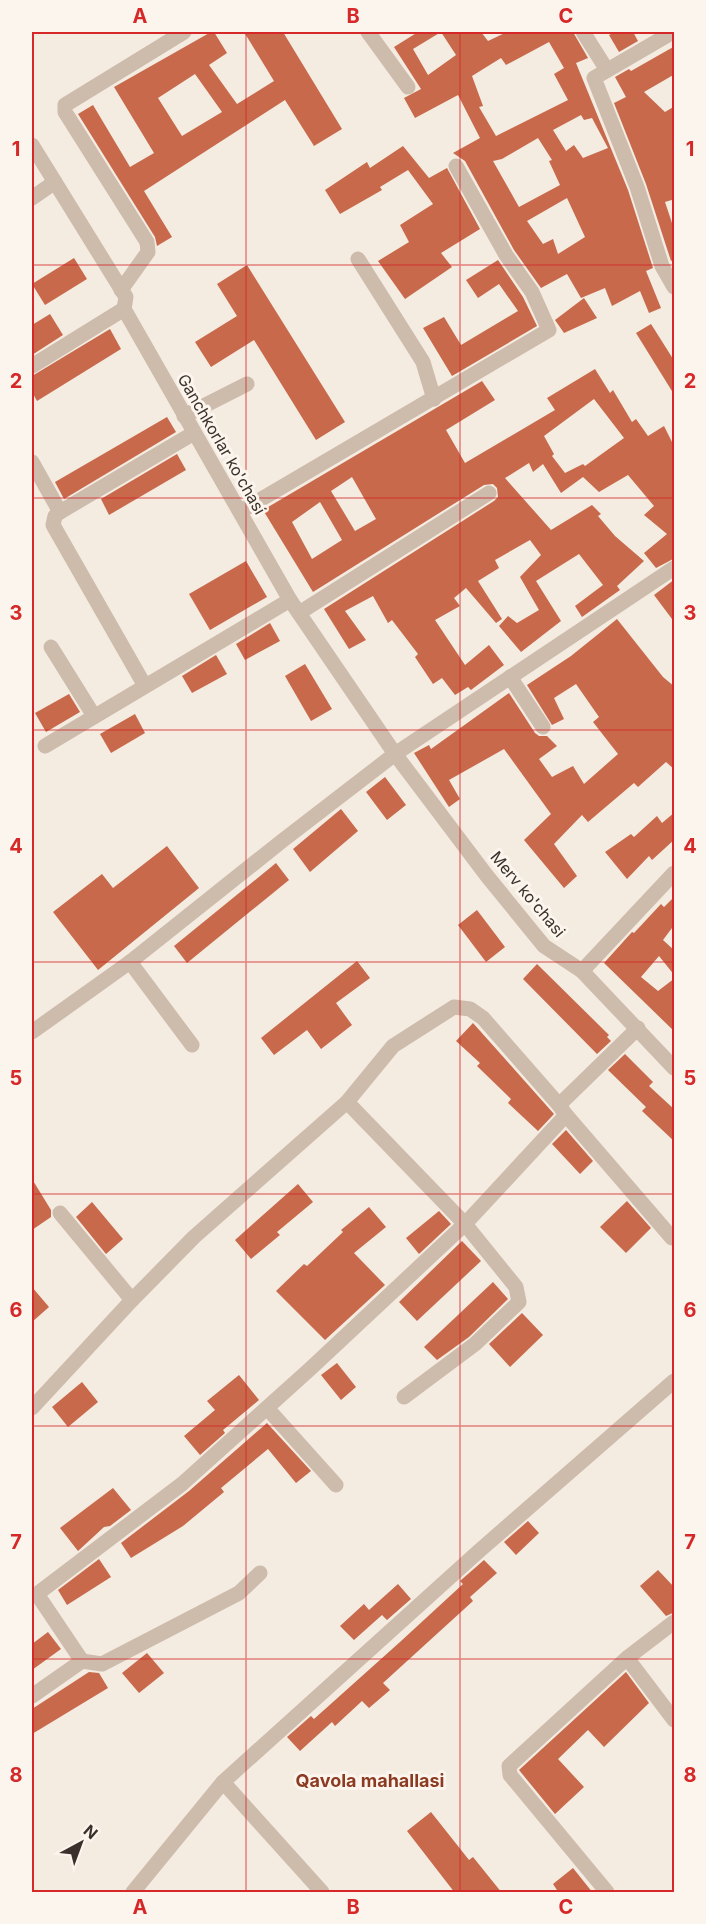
<svg xmlns="http://www.w3.org/2000/svg" width="706" height="1924" font-family="Inter,sans-serif">
	<rect width="100%" height="100%" fill="#f4ebe1"/>
	<!-- building -->
	<g fill="#c8694b" fill-rule="evenodd">
		<path d="M211 32H214L227 53 209 65 237 104 274 81 244 32H283L342 129 314 146 285 100 144 191 172 237 157 246 155 237 78 114 93 105 130 167 154 153 114 87ZM195 74 222 112 182 136 158 98Z"/>
		<path d="M418 32H481L488 41 507 32H573L588 58 576 63 628 190 653 268 646 271 661 308 649 313 640 291 612 306 605 288 581 298 567 274 541 288 514 250 465 161 453 153 480 138 458 95 415 118 404 98 421 89 394 47ZM441 32 456 55 428 75 413 49ZM549 42 564 68 554 74 568 100 496 136 479 107 483 106 472 76 501 58 506 65ZM581 115 584 120 592 118 608 148 583 158 574 145 566 151 553 130ZM538 138 552 160 549 161 560 185 519 207 493 161 502 159ZM567 198 585 237 558 254 553 239 543 244 527 221Z"/>
		<path d="M615 32H633L638 41 619 52 609 35Z"/>
		<path d="M675 46V74L644 92 665 112 675 106V199L665 202 675 232V259L671 261 646 184 614 103 626 97 615 77 629 69 631 71Z"/>
		<path d="M403 146 429 178 447 168 480 229 441 253 452 267 405 299 378 261 409 242 400 225 433 204 408 170 380 187 382 190 340 214 325 190 367 162 370 168Z"/>
		<path d="M74 258 87 279 45 305 32 284Z"/>
		<path d="M498 260 523 297 537 326 452 376 423 328 444 317 461 345 518 311 499 284 478 298 466 280Z"/>
		<path d="M247 265 345 422 316 440 254 340 211 367 195 342 237 316 217 284Z"/>
		<path d="M584 298 597 318 564 333 555 320Z"/>
		<path d="M50 314 63 335 32 355V325Z"/>
		<path d="M651 324 675 362V396L636 333Z"/>
		<path d="M110 329 121 349 37 401 32 392V376Z"/>
		<path d="M595 369 610 393 613 390 632 422 636 419 648 436 664 426 675 448V558L656 568 644 553 667 534 644 515 654 506 628 475 599 492 583 477 561 493 543 464 533 472 529 463 505 478 551 530 592 505 601 514 598 516 615 536 644 561 617 586 620 590 582 617 575 606 603 585 579 554 536 581 561 621 521 652 499 626 508 616 517 623 539 610 520 577 541 555 530 540 495 560 499 568 478 581 502 619 496 623 466 588 454 598 460 606 435 620 465 665 489 645 504 665 471 690 468 687 455 695 442 678 433 684 415 657 418 654 392 620 388 623 373 596 345 611 366 640 349 649 324 609 494 501 498 497 497 488 493 484 484 485 313 592 263 510 482 381 495 400 446 430 465 463 555 410 547 398ZM594 399 624 438 585 466 583 464 565 473 552 456 554 454 544 436ZM352 477 376 519 355 531 331 491ZM320 502 342 540 312 559 292 522Z"/>
		<path d="M167 417 176 432 64 499 55 482Z"/>
		<path d="M177 454 186 470 109 515 101 499Z"/>
		<path d="M246 561 267 597 210 630 189 594Z"/>
		<path d="M675 579V623L654 595Z"/>
		<path d="M617 619 663 677 675 687V770L666 762 638 787 634 783 588 822 582 815 554 844 577 876 564 888 524 840 551 814 504 749 449 780 460 799 449 807 414 753 429 745 431 749 509 693 535 733 539 736H547L557 746 539 759 552 777 573 766 584 784 618 754 593 722 599 717 576 684 554 698 564 719 552 725 527 685 571 656Z"/>
		<path d="M270 623 280 641 245 660 236 644Z"/>
		<path d="M216 655 227 674 192 693 182 676Z"/>
		<path d="M305 664 332 709 311 721 285 676Z"/>
		<path d="M69 694 80 712 46 732 35 713Z"/>
		<path d="M135 714 145 733 111 753 100 734Z"/>
		<path d="M385 777 406 805 387 820 366 792Z"/>
		<path d="M341 809 358 831 310 872 293 849Z"/>
		<path d="M675 812V839L652 860 649 856 627 879 605 852 631 834 634 837 657 816 662 823Z"/>
		<path d="M167 846 199 888 98 970 53 912 102 874 113 888Z"/>
		<path d="M276 863 289 880 187 963 174 946Z"/>
		<path d="M675 896V924L663 940 675 951V976L659 956 641 977 658 991 675 978V1032L604 963 632 932 634 933 661 904 664 907Z"/>
		<path d="M477 910 505 947 486 962 458 925Z"/>
		<path d="M357 961 370 978 336 1003 352 1025 321 1049 307 1030 274 1055 261 1038Z"/>
		<path d="M537 964 609 1035 607 1037 611 1041 597 1054 523 979Z"/>
		<path d="M473 1023 554 1114 538 1131 508 1103 511 1099 477 1066 480 1063 456 1041Z"/>
		<path d="M625 1054 653 1082 649 1086 675 1110V1142L642 1111 646 1107 608 1070Z"/>
		<path d="M566 1130 593 1161 580 1174 552 1144Z"/>
		<path d="M32 1179 51 1210V1217L32 1230Z"/>
		<path d="M298 1184 313 1202 277 1232 280 1235 251 1259 235 1240Z"/>
		<path d="M627 1201 651 1228 626 1253 600 1227Z"/>
		<path d="M92 1202 123 1239 106 1254 76 1217Z"/>
		<path d="M369 1207 386 1227 354 1253 385 1285 325 1340 276 1291 304 1264 307 1266 343 1232 341 1230Z"/>
		<path d="M439 1211 451 1224 419 1254 406 1238Z"/>
		<path d="M462 1241 481 1261 417 1321 399 1302Z"/>
		<path d="M493 1282 508 1299 469 1337 437 1360 424 1347Z"/>
		<path d="M32 1287 49 1307 32 1322Z"/>
		<path d="M522 1313 543 1335 510 1367 489 1344Z"/>
		<path d="M337 1363 356 1387 341 1400 321 1375Z"/>
		<path d="M239 1375 259 1400 223 1430 225 1433 200 1455 184 1436 215 1410 207 1401Z"/>
		<path d="M82 1382 98 1402 68 1427 52 1407Z"/>
		<path d="M267 1423 311 1471 296 1483 268 1449 221 1488 224 1492 183 1526 131 1558 121 1543 189 1491Z"/>
		<path d="M113 1488 131 1510 110 1526 104 1527 78 1551 60 1528Z"/>
		<path d="M528 1521 539 1533 516 1555 504 1542Z"/>
		<path d="M99 1559 111 1577 67 1605 58 1590Z"/>
		<path d="M484 1560 497 1573 470 1597 473 1601 383 1683 390 1690 369 1708 362 1701 335 1726 332 1722 300 1751 287 1737 311 1716 314 1719 400 1642 463 1584 460 1581Z"/>
		<path d="M658 1570 675 1588V1612L666 1616 640 1586Z"/>
		<path d="M398 1584 411 1599 387 1620 382 1615 354 1640 340 1626 364 1604 369 1610Z"/>
		<path d="M48 1632 61 1649 32 1670V1644Z"/>
		<path d="M147 1653 164 1673 139 1693 122 1673Z"/>
		<path d="M89 1672 99 1673 108 1688 32 1734V1709Z"/>
		<path d="M626 1672 649 1703 604 1747 588 1730 558 1759 584 1787 555 1814 519 1770Z"/>
		<path d="M431 1812 469 1860 473 1857 502 1893H455L407 1831Z"/>
		<path d="M573 1868 593 1893H559L553 1884Z"/>
	</g>
	<g fill="none" stroke-linecap="round" stroke-linejoin="round">
		<!-- minor -->
		<g stroke="#cdbbac" stroke-width="15">
			<path d="M368 32 408 87"/>
			<path d="M583 32 607 70"/>
			<path d="M673 32 594 78 637 187 662 266 674 287"/>
			<path d="M32 145 126 297 124 309 290 600 395 754 487 876 544 946 582 971 674 1068"/>
			<path d="M32 198 55 182"/>
			<path d="M358 259 423 362 434 399"/>
			<path d="M121 290 148 252 147 242 65 112V105L184 32"/>
			<path d="M32 366 124 309"/>
			<path d="M184 416 247 384"/>
			<path d="M32 462 60 512"/>
			<path d="M241 511 549 330 532 292 506 255 456 166"/>
			<path d="M299 613 489 493"/>
			<path d="M51 647 94 716"/>
			<path d="M510 677 543 727"/>
			<path d="M145 686 53 525 55 516 60 512 194 433"/>
			<path d="M45 746 290 600"/>
			<path d="M130 962 192 1045"/>
			<path d="M582 971 674 873"/>
			<path d="M32 1032 130 962 282 841 395 754 674 568"/>
			<path d="M347 1102 393 1046 454 1007 470 1009 483 1018 559 1105"/>
			<path d="M566 1115 672 1238"/>
			<path d="M60 1213 132 1300"/>
			<path d="M32 1408 132 1300 194 1237 347 1102 465 1224 516 1287 519 1302 475 1344 404 1397"/>
			<path d="M267 1408 336 1485"/>
			<path d="M627 1658 674 1720"/>
			<path d="M82 1661 102 1664 239 1593 260 1573"/>
			<path d="M32 1696 82 1661 37 1594 182 1484 310 1369 465 1224 566 1115 559 1105 638 1028"/>
			<path d="M223 1782 322 1892"/>
			<path d="M133 1892 223 1782 479 1551 674 1381"/>
			<path d="M607 1892 510 1775 509 1766 627 1658 674 1622"/>
		</g>
	</g>
	<!-- grid -->
	<path fill="none" stroke="#d62828" stroke-width="1.5" stroke-opacity="0.55" d="M246 32V1892M460 32V1892M32 265H674M32 498H674M32 730H674M32 962H674M32 1194H674M32 1426H674M32 1659H674"/>
	<g text-anchor="middle" stroke-width="6" stroke-linejoin="round" paint-order="stroke">
		<!-- street labels -->
		<g font-size="16" fill="#3b302b" stroke="#fbf5ee">
			<text transform="translate(222 444) rotate(60)" y="6">Ganchkorlar ko'chasi</text>
			<text transform="translate(528 894) rotate(50)" y="6">Merv ko'chasi</text>
		</g>
		<!-- neighbourhood labels -->
		<g font-size="18" font-weight="bold" fill="#8c3b22" stroke="#fbf5ee">
			<text x="370" y="1787">Qavola mahallasi</text>
		</g>
	</g>
	<!-- border -->
	<rect width="706" height="1924" fill="none" stroke="#fbf5ee" stroke-width="66"/>
	<!-- north arrow -->
	<g transform="translate(81 1843) rotate(41)" stroke="#fbf5ee" stroke-width="4.5" paint-order="stroke">
	<path d="M0-4.5L10 22L0 15L-10 22Z" fill="#3b302b"/>
	<text y="-9" font-size="16" font-weight="bold" text-anchor="middle" fill="#3b302b">N</text>
	</g>
	<rect x="33" y="33" width="640" height="1858" fill="none" stroke="#d62828" stroke-width="2"/>
	<g font-size="20" text-anchor="middle" font-weight="bold" fill="#d62828">
		<text x="140" y="23">A</text>
		<text x="353" y="23">B</text>
		<text x="566" y="23">C</text>
		<text x="16" y="156">1</text>
		<text x="690" y="156">1</text>
		<text x="16" y="388">2</text>
		<text x="690" y="388">2</text>
		<text x="16" y="620">3</text>
		<text x="690" y="620">3</text>
		<text x="16" y="853">4</text>
		<text x="690" y="853">4</text>
		<text x="16" y="1085">5</text>
		<text x="690" y="1085">5</text>
		<text x="16" y="1317">6</text>
		<text x="690" y="1317">6</text>
		<text x="16" y="1549">7</text>
		<text x="690" y="1549">7</text>
		<text x="16" y="1782">8</text>
		<text x="690" y="1782">8</text>
		<text x="140" y="1914">A</text>
		<text x="353" y="1914">B</text>
		<text x="566" y="1914">C</text>
	</g>
</svg>
